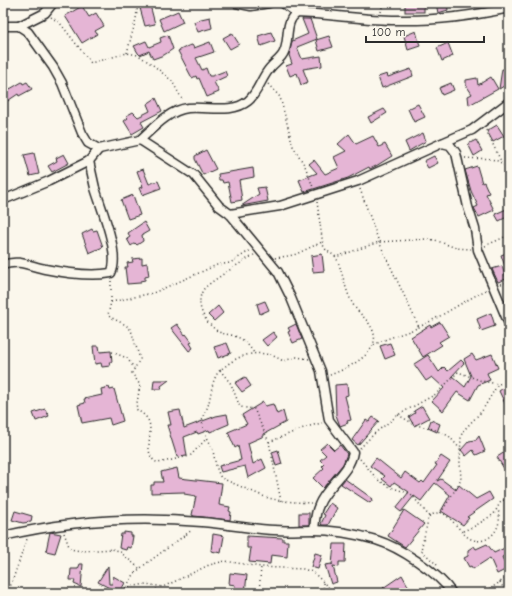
<svg xmlns="http://www.w3.org/2000/svg" width="512" height="596" font-family="'Comic Neue',sans-serif">
	<rect width="100%" height="100%" fill="#fbf7ec"/>
	<filter id="ink" filterUnits="userSpaceOnUse"><feTurbulence type="fractalNoise" baseFrequency=".025" numOctaves="2"/><feDisplacementMap in="SourceGraphic" scale="8" xChannelSelector="R" yChannelSelector="G"/><feConvolveMatrix kernelMatrix="1 2 1 2 8 2 1 2 1" color-interpolation-filters="sRGB"/></filter>
	<g filter="url(#ink)">
		<!-- building -->
		<g fill="#e5b5d5" stroke="#2b2b2b">
			<rect x="405" y="3" width="19" height="9"/>
			<path d="M436 3H447L448 10 438 13Z"/>
			<path d="M150 5 155 24 145 26 140 8Z"/>
			<path d="M82 6 89 17 96 13 104 26 95 31 97 34 82 43 65 16Z"/>
			<path d="M178 11 183 22 164 31 159 19Z"/>
			<path d="M210 17 212 28 198 32 194 22 201 19Z"/>
			<path d="M302 19H310L317 39 297 47 302 59 321 56 322 66 303 69 308 82 301 85 297 73 290 76 286 66 292 64 289 55 292 41 308 34Z"/>
			<path d="M416 31 420 46 408 50 404 36Z"/>
			<path d="M271 32 275 41 261 46 258 36Z"/>
			<path d="M232 33 239 44 230 49 223 38Z"/>
			<path d="M168 35 173 49 164 55 153 59 149 51 140 55 138 53 134 46 146 41 149 47 161 42 160 38Z"/>
			<path d="M329 36 333 47 319 51 316 40Z"/>
			<path d="M210 42 214 52 196 58 202 70 206 68 209 76H212L225 71 227 76 214 82 219 92 207 97 199 78 197 79 196 76 192 78 178 51 188 46 192 45 194 48Z"/>
			<path d="M448 43 453 56 442 61 437 48Z"/>
			<path d="M411 69 413 76 382 88 378 77 387 74 388 77Z"/>
			<path d="M502 69 509 70V83L499 89Z"/>
			<path d="M491 77 498 89 469 105 468 96 472 94 466 85V80L477 78 478 85Z"/>
			<path d="M22 82 23 84 27 82 32 89 19 96 18 94 3 104V93Z"/>
			<path d="M451 83 454 90 442 95 439 88Z"/>
			<path d="M156 98 162 111 141 122 144 127 132 134 124 121 128 118 126 116 133 112 138 117 150 111 147 104Z"/>
			<path d="M418 104 425 117 414 122 408 109Z"/>
			<path d="M384 109 387 113 371 123 368 117Z"/>
			<path d="M497 125 504 136 493 142 487 131Z"/>
			<path d="M423 133 426 141 409 151 405 142Z"/>
			<path d="M349 134 356 144 373 136 379 147 385 144 392 156 376 166 370 169 369 167 348 178 304 192 299 180 317 173 309 164 314 160 325 174 339 168 334 157 346 151 338 144Z"/>
			<path d="M476 140 482 151 474 156 468 144Z"/>
			<path d="M206 150 216 169 203 175 195 159V156Z"/>
			<path d="M34 153 39 174 30 176 24 155Z"/>
			<path d="M64 154 69 163 52 172 48 166 57 161 56 158Z"/>
			<path d="M434 156 438 163 428 168 424 161Z"/>
			<path d="M477 166 482 183 484 182 489 193 486 194 494 210 479 217 474 208 478 206 471 191 465 170Z"/>
			<path d="M253 168 254 177 239 180 242 200 232 202 228 182 223 183 222 180H219L218 174Z"/>
			<path d="M143 169 149 184 158 181 161 188 142 195 139 188 143 187 137 171Z"/>
			<path d="M265 187 268 201 241 206 259 194 257 188Z"/>
			<path d="M133 195 140 215 128 219 121 200Z"/>
			<path d="M509 208V216L499 221 495 214Z"/>
			<path d="M144 222 149 231 142 235 143 241 137 245 135 243 131 246 127 239 130 237 128 233Z"/>
			<path d="M92 229 93 231 97 230 103 247 89 253 82 234Z"/>
			<path d="M509 252V275H508L501 255Z"/>
			<path d="M322 254 324 271 313 272 311 256Z"/>
			<path d="M142 258V264L147 263 149 276 145 277V280L140 281V283L127 284 125 267H128L127 263 133 262 132 259Z"/>
			<path d="M502 266 506 279 498 282 492 269Z"/>
			<path d="M265 301 269 310 260 314 257 304Z"/>
			<path d="M218 306 223 313 214 321 208 315Z"/>
			<path d="M491 313 495 326 481 331 477 319Z"/>
			<path d="M440 322 449 336 439 342 442 345 423 357 411 337 430 325 431 327Z"/>
			<path d="M177 324 185 335 186 334 192 342 190 343 193 348 189 351 171 328Z"/>
			<path d="M296 324 302 339 293 343 288 332 290 331 288 328Z"/>
			<path d="M273 332 277 337 267 346 262 340Z"/>
			<path d="M227 343 231 353 218 358 214 347Z"/>
			<path d="M390 343 395 355 385 359 380 346Z"/>
			<path d="M93 346H99L100 352 111 351 112 362H109L110 366 102 367 101 363 95 364Z"/>
			<path d="M472 354 476 360 492 354 498 368 487 373 490 380 478 385 470 400 457 392 443 411 432 401 444 388 432 377 426 381 414 364 428 355 439 372 444 367 448 371 461 360 464 363 452 376 465 387 471 376 464 359Z"/>
			<path d="M245 377 251 386 242 392 235 383Z"/>
			<path d="M154 380H169L161 386 162 389H153Z"/>
			<path d="M347 384 348 395 345 396 351 420 347 421 348 423 340 426 336 415 335 385Z"/>
			<path d="M509 384V412L499 391Z"/>
			<path d="M109 387 110 390 114 389 123 421 111 425 109 418 82 423 78 405 85 403 84 399 102 395 101 389Z"/>
			<path d="M263 402 265 406 273 404 277 414 283 411 286 422 264 434V436L248 443 253 464 262 459 266 468 248 478 245 466 221 472 219 466 241 460 238 446 235 448 228 432 247 424 242 415Z"/>
			<path d="M422 406 429 418 414 426 409 417 415 413 414 411Z"/>
			<path d="M45 409 49 416 36 421 33 413Z"/>
			<path d="M180 410 184 428 216 416 227 414 229 424 210 432 209 430 198 434 197 432 184 437 187 456 177 457 167 425H171L168 412Z"/>
			<path d="M373 417 379 421 358 445 352 440 366 420 369 422Z"/>
			<path d="M431 420 440 424 437 432 428 428Z"/>
			<path d="M479 436 485 451 476 455 473 450 466 456 461 450 469 441 476 440Z"/>
			<path d="M327 443 334 450 340 445 347 454 343 464 323 488 313 478 324 468 322 466 324 464 320 460 326 455 320 449Z"/>
			<path d="M278 450 282 464 276 466 272 452Z"/>
			<path d="M505 452 509 459V477L497 457Z"/>
			<path d="M441 456 450 462 437 481 441 479 456 490 459 485 476 499 489 492 493 499 467 517 469 518 463 525 441 511 450 495 435 483 421 501 414 496 401 512 396 508 409 492 394 482 391 486 382 479 385 476 370 466 376 458 401 478 405 472 420 483 422 481 424 483 437 465 435 464Z"/>
			<path d="M177 468 179 478 222 483 219 505 230 507 229 511 231 512 230 520 194 516 192 515 196 496 184 494V492L151 493V485H154V482H163L161 472Z"/>
			<path d="M345 479 373 499 370 503 341 484Z"/>
			<path d="M330 503 337 508 328 525H322L321 524 325 515 323 514Z"/>
			<path d="M404 510 424 524 405 547 388 536Z"/>
			<path d="M15 511 32 516 31 522 23 523 12 520Z"/>
			<rect x="299" y="513" width="10" height="12"/>
			<path d="M50 532 61 534 55 553 46 551Z"/>
			<path d="M124 532 131 533V536H133L131 548 127 547 126 550 119 548 121 534H124Z"/>
			<path d="M213 534 224 536 221 553 211 551Z"/>
			<path d="M247 536 283 538V541H288L287 557 271 555 270 564 249 562 251 548H247Z"/>
			<path d="M334 544H346L345 562H339V567L333 566 337 582 331 584 325 565 332 564V565Z"/>
			<path d="M487 544 494 553 509 546V554L502 557 507 569 497 574 490 558 473 569 471 566 469 567 464 558 468 556V550L474 546 476 549Z"/>
			<path d="M315 553 322 555 318 569 311 567Z"/>
			<path d="M80 564H83L81 587 74 584 75 580H70L71 569H78Z"/>
			<path d="M108 566 109 584H112L113 576 125 583 119 593 98 582Z"/>
			<path d="M230 573 247 575 245 593H234L235 585 229 584Z"/>
			<path d="M402 575 412 593H388L383 588Z"/>
		</g>
		<g fill="none" stroke-linecap="round" stroke-linejoin="round">
			<!-- street casing -->
			<g stroke="#2b2b2b" stroke-width="11">
				<g id="street">
					<path d="M236 3 251 6 269 3"/>
					<path d="M283 3 297 13"/>
					<path d="M3 26H19L28 32 53 67 62 83 82 133 88 143 99 149 140 140 194 175 219 206 230 214 278 272 291 298 321 371 329 420 353 452C350 473 326 486 319 505 315 513 315 521 314 530"/>
					<path d="M19 26 45 13 53 3"/>
					<path d="M140 140C153 128 169 110 188 108 207 106 232 114 248 101 258 93 261 78 270 68 274 63 282 58 284 52 290 40 284 21 297 13 330 14 364 20 397 20 435 21 472 16 509 8"/>
					<path d="M442 143 472 130 509 102"/>
					<path d="M3 200 49 181 89 161 99 149"/>
					<path d="M230 214 280 206 358 181 442 143 450 145 456 153 468 207 475 229 478 250 509 324"/>
					<path d="M3 265C18 259 30 266 45 269 65 273 90 277 111 273 121 255 101 208 95 188 93 179 91 170 89 161"/>
					<path d="M3 536C67 521 136 516 202 522 226 524 249 529 274 530 287 531 300 530 313 530 333 530 356 534 376 540 399 547 438 572 452 593"/>
				</g>
			</g>
			<!-- path -->
			<g stroke="#2b2b2b" stroke-width="1.5" stroke-dasharray="1 3" stroke-linecap="butt">
				<path d="M381 12 383 3"/>
				<path d="M51 17 60 23 91 63 127 53 138 55 153 65 172 81 183 101"/>
				<path d="M127 53 136 19 138 3"/>
				<path d="M268 84 280 97 293 146 305 166 313 187"/>
				<path d="M486 130 501 161"/>
				<path d="M465 158C484 160 493 154 509 169"/>
				<path d="M360 189 379 242 419 327"/>
				<path d="M317 202 323 245 326 250 336 257 379 242 426 239 435 240 456 248 471 249"/>
				<path d="M485 246 509 235"/>
				<path d="M254 255C245 260 206 284 203 290 194 306 206 324 219 332 223 334 226 334 231 335 243 338 247 343 254 353"/>
				<path d="M275 258 294 255 322 242"/>
				<path d="M111 281V302L108 315 110 317 126 325 131 330 140 359 132 373 140 385 136 409C141 413 146 415 149 422 153 435 142 456 158 463L190 456 206 439"/>
				<path d="M501 284 509 282"/>
				<path d="M111 302 153 293 217 265 230 263 251 250"/>
				<path d="M374 345C388 337 404 334 419 327 442 316 464 301 486 290"/>
				<path d="M112 352 127 358 134 368"/>
				<path d="M309 359 297 357 283 361C265 349 243 352 227 365 223 368 218 371 216 376 211 385 211 396 208 406 207 409 204 413 203 417 200 431 210 439 213 451 215 461 216 469 221 478L265 497 281 501 311 503"/>
				<path d="M220 370 231 384 240 407 254 409 269 442 281 501"/>
				<path d="M330 375C346 369 382 353 373 331 369 320 360 315 354 306 345 292 343 272 336 257"/>
				<path d="M398 415 416 425 433 429 449 436 461 450"/>
				<path d="M269 442 306 427 322 423"/>
				<path d="M360 448 375 433 398 415 436 394 458 372 482 381 498 384 509 382"/>
				<path d="M360 459 378 480 390 487 411 494 429 516 421 550 438 566"/>
				<path d="M441 513 461 480 460 462 461 436 463 431 482 411 498 384"/>
				<path d="M429 516C434 514 439 511 444 514 453 519 464 537 471 539 489 547 504 526 498 510"/>
				<path d="M463 531 475 526 494 514 500 503 509 496"/>
				<path d="M64 533 70 549 81 551 112 549 119 551 140 569"/>
				<path d="M500 582 506 593"/>
				<path d="M323 583 324 593"/>
				<path d="M3 588 10 589"/>
				<path d="M125 588 146 584 163 587 209 565 225 561 261 567 303 569 313 572 334 593"/>
				<path d="M8 593 27 539"/>
				<path d="M122 593 135 573 143 566 192 530"/>
				<path d="M154 593 158 587"/>
				<path d="M259 593 261 567"/>
				<path d="M484 593 509 576"/>
			</g>
			<!-- street -->
			<use href="#street" stroke="#fbf7ec" stroke-width="8"/>
		</g>
	</g>
	<!-- margin -->
	<rect width="512" height="596" fill="none" stroke="#fbf7ec" stroke-width="16"/>
	<rect x="8" y="8" width="496" height="580" fill="none" stroke="#2b2b2b" stroke-width="1.5" filter="url(#ink)"/>
	<!-- scale -->
	<path d="M366 36v6h118v-6" fill="none" stroke="#2b2b2b" stroke-width="2"/>
	<text x="372" y="36" font-size="12" fill="#2b2b2b" stroke="#fbf7ec" stroke-width="3" paint-order="stroke">100 m</text>
</svg>
